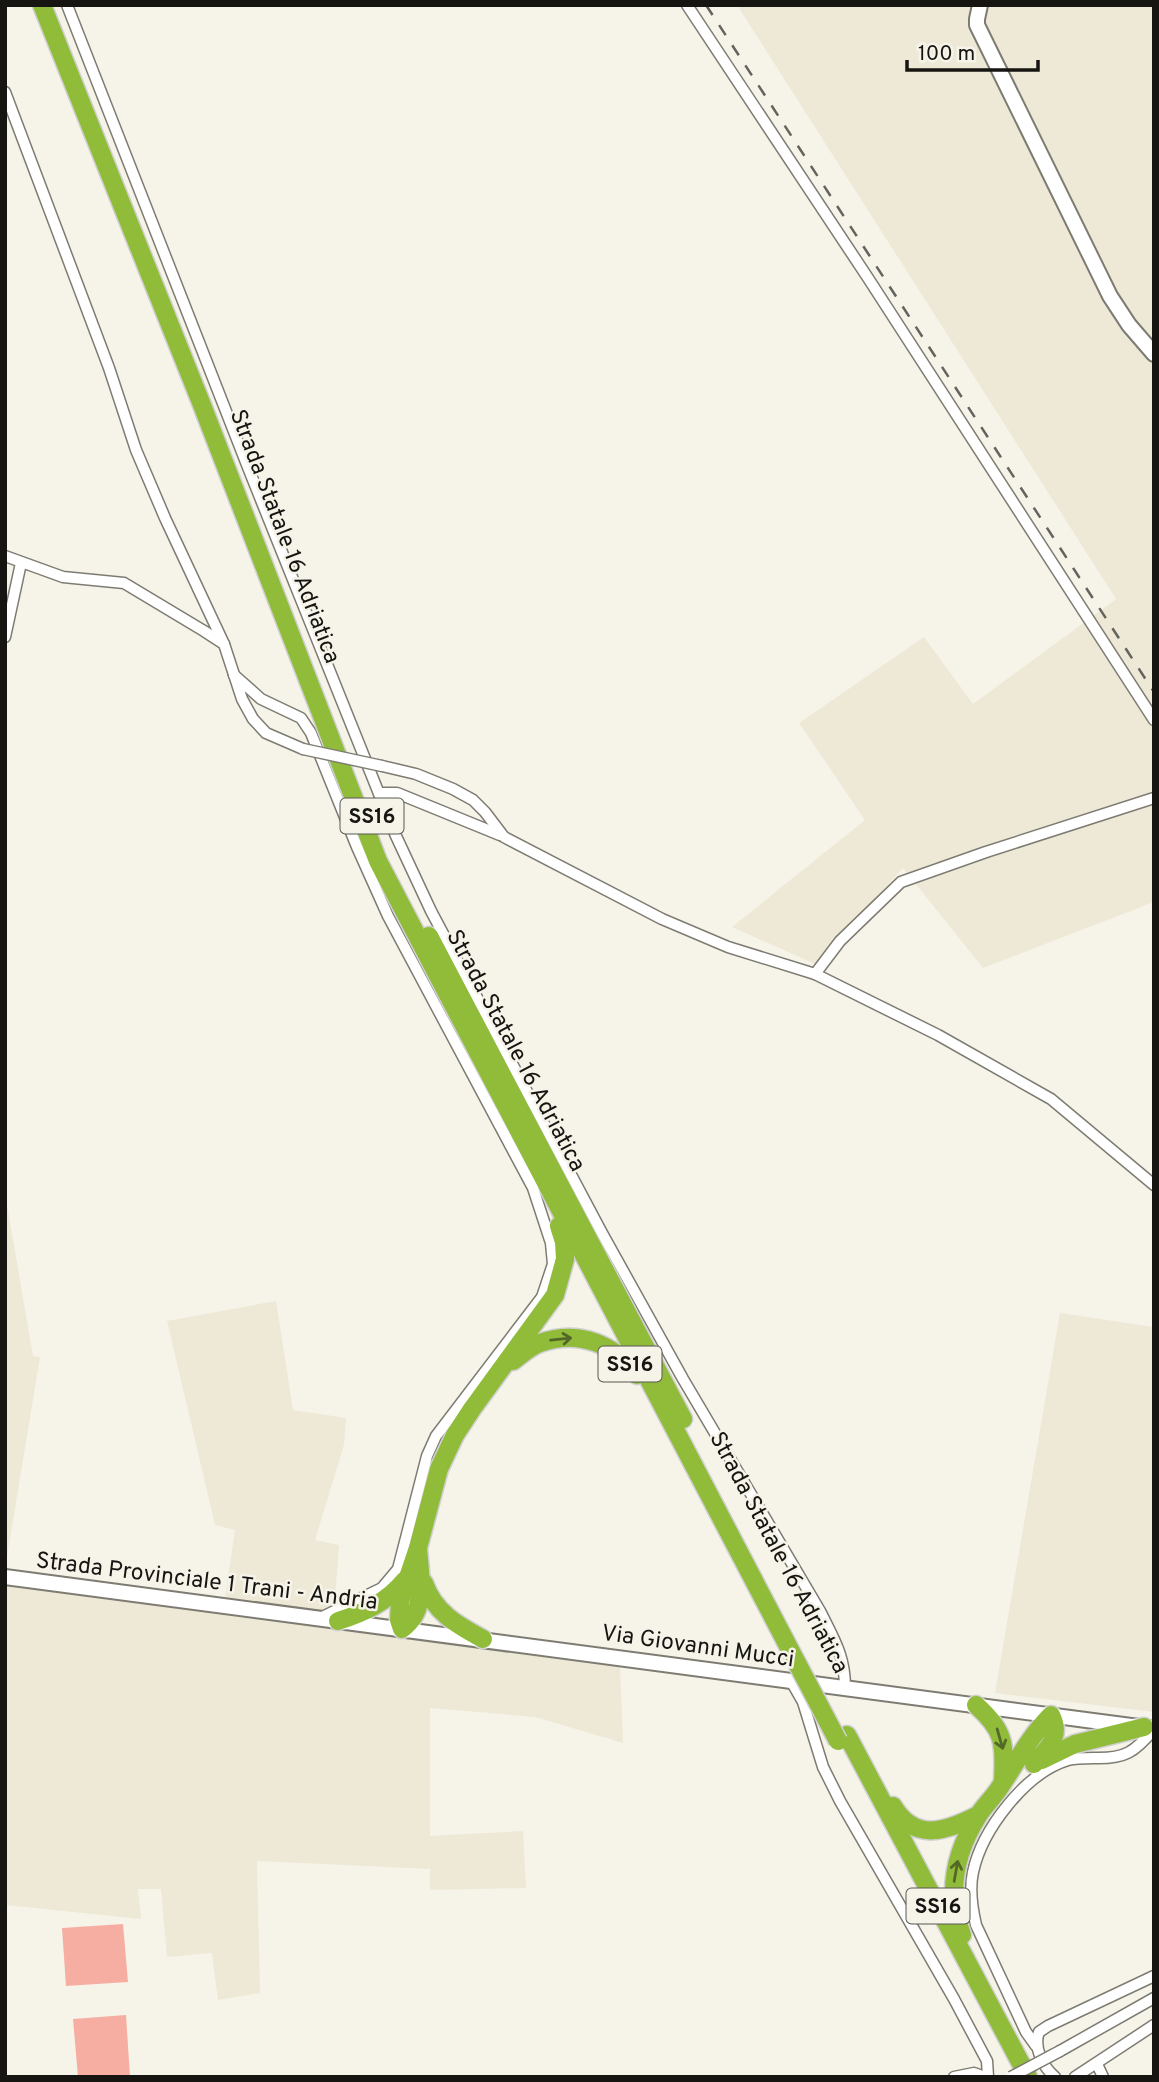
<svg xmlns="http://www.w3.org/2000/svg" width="1159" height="2082" font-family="Overpass,sans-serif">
	<rect width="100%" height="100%" fill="#f6f3e9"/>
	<!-- built -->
	<g fill="#eee9d7">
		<path d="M737 5H1154V902L983 968 903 868 815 964 732 927 865 820 799 723 924 637 973 704 1116 599Z"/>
		<path d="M5 1193 33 1356 40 1357 5 1569Z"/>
		<path d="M276 1301 293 1410 346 1418 344 1445 315 1540 339 1545 333 1625 620 1664 623 1743 535 1717 430 1708V1836L523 1831 526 1888 430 1890V1869L257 1861 260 1993 218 2000 212 1953 167 1957 161 1889H138L141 1919 5 1905V1586L223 1612 235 1530 215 1525 167 1321Z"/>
		<path d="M1060 1313 1154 1327V1712L995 1693Z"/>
	</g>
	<!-- green -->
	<g fill="#f7aea2">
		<path d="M123 1924 128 1982 66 1986 62 1928Z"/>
		<path d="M126 2015 130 2077H78L73 2019Z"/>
	</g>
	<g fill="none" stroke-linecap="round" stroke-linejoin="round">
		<!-- street casing -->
		<g stroke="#7e7c72" stroke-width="13">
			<g id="street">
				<path d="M67 5 249 470 396 836 431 911 602 1233 683 1379 820 1611C834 1639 845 1656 845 1688"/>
				<path d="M687 5 868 278 1154 720"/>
				<path d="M5 92 109 368 136 450 165 518 224 644"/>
				<path d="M5 556 63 577 124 583 204 631 224 644 242 699 253 719 266 733 303 749"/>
				<path d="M5 637 21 563"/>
				<path d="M234 675 261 699 301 718 311 733 357 847 388 916 533 1188 551 1243 553 1264 542 1297 436 1436 427 1456 398 1569 382 1588 320 1618"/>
				<path d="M382 766 416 774 453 789 473 800 485 812 504 837 662 919 728 947 815 974 938 1035 1051 1099 1154 1185"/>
				<path d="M379 793H397L500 835"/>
				<path d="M815 974 840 941 901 882 986 852 1154 798"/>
				<path d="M791 1681 803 1702 823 1767 840 1801 954 1999 987 2061 988 2077"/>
				<path d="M1036 2046 1026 2032 976 1925C972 1908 969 1890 973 1872 982 1830 1025 1773 1068 1760 1076 1758 1086 1758 1094 1758 1125 1759 1135 1752 1154 1729"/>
				<path d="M1060 2051 1154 1998"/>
				<path d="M1097 2064 1103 2077"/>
				<path d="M954 2077 974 2073 985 2077"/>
				<path d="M1055 2077C1043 2067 1033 2047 1039 2032L1048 2026 1154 1976"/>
				<path d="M1075 2077 1154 2025"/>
			</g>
		</g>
		<!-- secondary casing -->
		<g stroke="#7e7c72" stroke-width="18">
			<g id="secondary">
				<path d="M980 5 977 19V25L1110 296 1129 325 1154 354"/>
				<path d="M5 1577 1154 1729"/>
			</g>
		</g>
		<!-- highway casing -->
		<g stroke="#d0d0d0" stroke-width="21">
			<g id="highway">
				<path d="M42 5 202 405 378 861 798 1665"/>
				<path d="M429 936 683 1419"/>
				<path d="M513 1361C521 1355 531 1346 540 1343 578 1329 615 1344 637 1375"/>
				<path d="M418 1548C420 1577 428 1610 402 1629L399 1620 400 1601 418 1548 439 1469 455 1435 472 1409 555 1295 565 1259 564 1242 559 1226"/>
				<path d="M424 1583C434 1612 457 1625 483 1639"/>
				<path d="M338 1621C364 1613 387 1602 405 1580"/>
				<path d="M976 1705C1004 1730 1005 1743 1003 1779"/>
				<path d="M847 1735 1028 2077"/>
				<path d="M1042 1760 1075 1744 1144 1727"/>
				<path d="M893 1806C915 1843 947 1831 978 1815"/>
				<path d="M962 1935C947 1894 954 1854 978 1816 983 1807 992 1799 998 1790 1016 1764 1028 1738 1051 1715 1062 1737 1048 1748 1034 1764"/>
			</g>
		</g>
		<!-- street -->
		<use href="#street" stroke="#fff" stroke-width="10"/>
		<!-- secondary -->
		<use href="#secondary" stroke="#fff" stroke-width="14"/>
		<!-- highway -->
		<use href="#highway" stroke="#90bc3a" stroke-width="18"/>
		<!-- rail -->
		<path stroke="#65635e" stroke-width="2.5" stroke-dasharray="12 12" stroke-linecap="butt" d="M706 5 1154 692"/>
		<!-- street-bridge casing -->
		<g stroke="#7e7c72" stroke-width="13" stroke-linecap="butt">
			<g id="street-bridge">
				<path d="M303 749 382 766"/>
				<path d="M1011 2077 1060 2051"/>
			</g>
		</g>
		<!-- highway-bridge casing -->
		<g stroke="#d0d0d0" stroke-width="21" stroke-linecap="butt">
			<path id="highway-bridge" d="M798 1665 838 1741"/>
		</g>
		<!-- street-bridge -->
		<use href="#street-bridge" stroke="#fff" stroke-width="10"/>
		<!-- highway-bridge -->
		<use href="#highway-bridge" stroke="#90bc3a" stroke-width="18"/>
	</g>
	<!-- one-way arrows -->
	<defs><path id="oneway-shaft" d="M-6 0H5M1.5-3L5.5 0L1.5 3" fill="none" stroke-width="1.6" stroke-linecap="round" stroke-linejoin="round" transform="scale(1.75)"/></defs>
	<g stroke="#536826">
		<use href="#oneway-shaft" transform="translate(561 1339) rotate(-6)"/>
		<use href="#oneway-shaft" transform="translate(1000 1739) rotate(74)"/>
		<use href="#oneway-shaft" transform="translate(956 1871) rotate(-80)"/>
	</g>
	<g text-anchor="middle" stroke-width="5" stroke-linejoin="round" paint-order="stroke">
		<!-- shield labels -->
		<g fill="#f6f3e9" stroke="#595852" stroke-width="2">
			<rect x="340.5" y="798.5" width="63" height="35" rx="5"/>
			<rect x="598.5" y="1346.5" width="63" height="35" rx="5"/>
			<rect x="906.5" y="1888.5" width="63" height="35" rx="5"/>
		</g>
		<g font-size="21" font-weight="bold" fill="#161512">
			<text x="372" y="823">SS16</text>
			<text x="630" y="1371">SS16</text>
			<text x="938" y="1913">SS16</text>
		</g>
		<!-- street labels -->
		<g font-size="23" fill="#161512" stroke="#f6f3e9">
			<text transform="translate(286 536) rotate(69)" y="8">Strada Statale 16 Adriatica</text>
			<text transform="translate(517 1050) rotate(62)" y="8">Strada Statale 16 Adriatica</text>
			<text transform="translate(780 1552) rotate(62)" y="8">Strada Statale 16 Adriatica</text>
			<text transform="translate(207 1580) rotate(7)" y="8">Strada Provinciale 1 Trani - Andria</text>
			<text transform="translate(698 1645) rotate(8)" y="8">Via Giovanni Mucci</text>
		</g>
	</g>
	<!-- border -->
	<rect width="1159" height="2082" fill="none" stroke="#161512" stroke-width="14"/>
	<!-- scale -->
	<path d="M907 60v10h131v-10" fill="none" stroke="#161512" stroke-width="3.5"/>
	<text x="918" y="60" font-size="21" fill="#161512" stroke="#f6f3e9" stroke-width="5" paint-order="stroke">100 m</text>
</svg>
